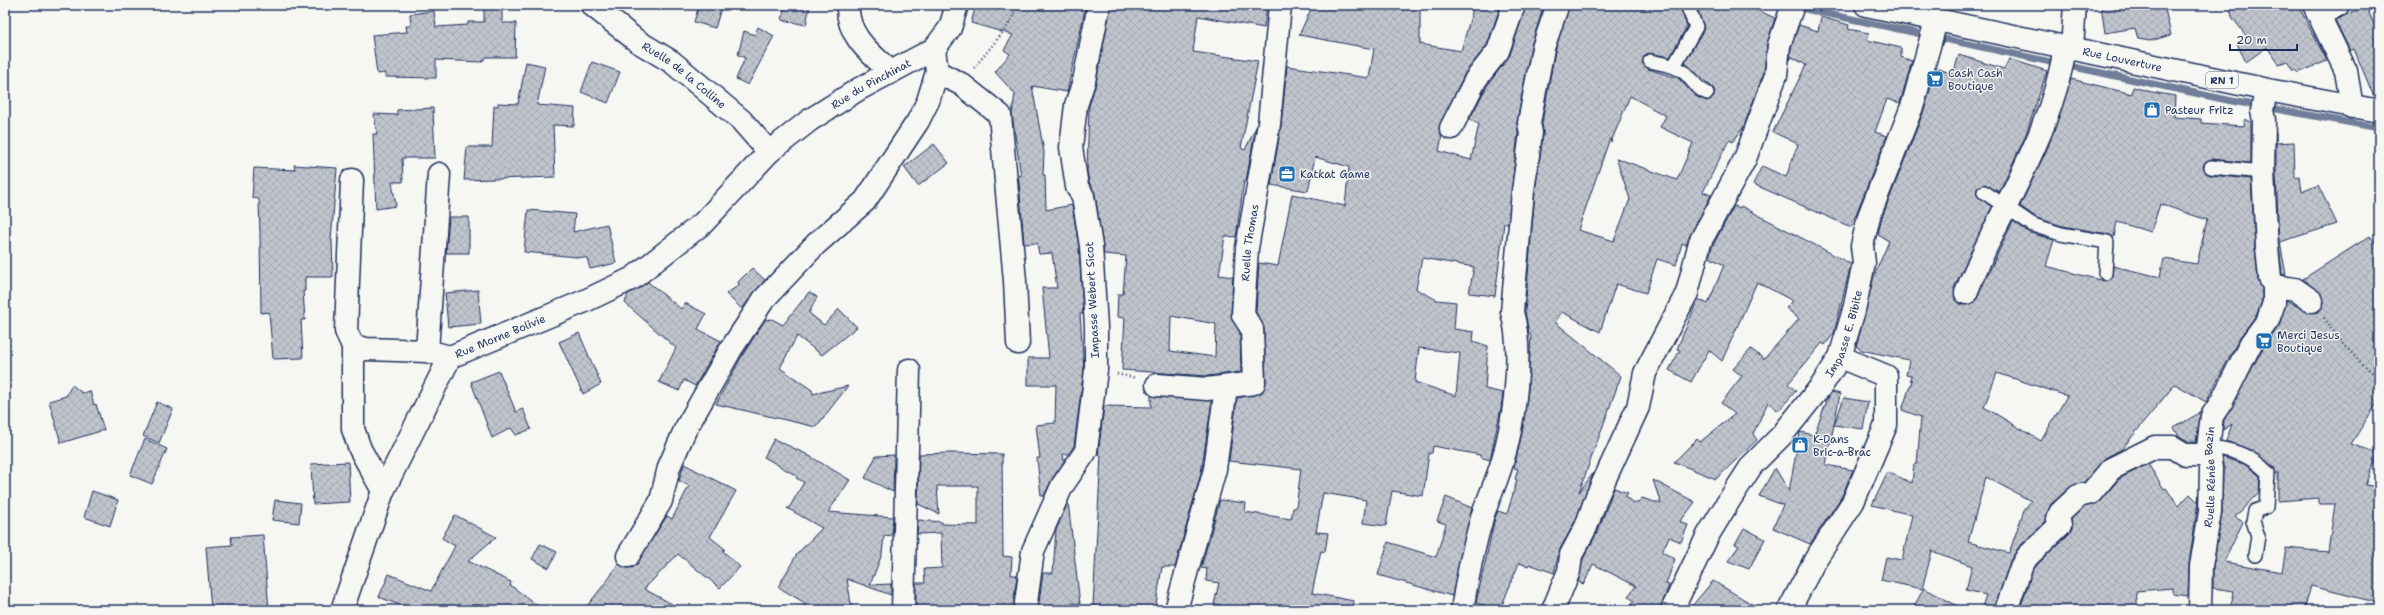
<svg xmlns="http://www.w3.org/2000/svg" width="2384" height="615" font-family="'Shantell Sans',sans-serif">
	<defs>
		<pattern id="building-cross-hatch" width="8" height="8" patternUnits="userSpaceOnUse"><rect width="8" height="8" fill="#c0c4cd"/><path d="M0 0l8 8M0 8l8-8" fill="none" stroke="#a4a9b2"/></pattern>
	</defs>
	<rect width="100%" height="100%" fill="#f6f6f2"/>
	<filter id="ink" filterUnits="userSpaceOnUse"><feTurbulence type="fractalNoise" baseFrequency=".025" numOctaves="2"/><feDisplacementMap in="SourceGraphic" scale="8" xChannelSelector="R" yChannelSelector="G"/><feConvolveMatrix kernelMatrix="1 2 1 2 8 2 1 2 1" color-interpolation-filters="sRGB"/></filter>
	<g filter="url(#ink)">
		<g fill="none" stroke-linecap="round" stroke-linejoin="round">
			<!-- stream -->
			<path stroke="#717e99" stroke-width="7" d="M1796 7 2232 101 2379 128"/>
		</g>
		<!-- building -->
		<g fill="url(#building-cross-hatch)" stroke="#1b2f5e" fill-rule="evenodd">
			<path d="M484 5H502V23H516L515 57H486L482 62 436 60V78L385 77V73L377 74 372 35 407 32 406 26H411L410 14 434 11 436 27 468 25V22H484Z"/>
			<path d="M699 5H722L715 28 694 22Z"/>
			<path d="M785 5H810L806 25 782 20Z"/>
			<path d="M976 5H1086L1067 92 1032 86 1044 152 1043 175H1045L1046 210 1072 205 1079 247 1083 314H1080L1084 369 1074 446 1069 454H1063L1064 462 1052 479 1044 496H1041L1037 458H1040L1036 425 1055 423 1056 385H1028V358H1049L1042 288H1057L1052 253 1039 254 1037 243 1024 244 1019 182 1018 176H1021L1012 114 1015 94 995 72 1010 54 1004 50 1013 35 971 23Z"/>
			<path d="M1111 5H1267L1264 28 1198 16 1193 52 1258 61 1241 148 1245 150 1256 127 1246 181H1244L1236 237 1225 236 1219 275 1233 277 1231 314 1240 333 1241 372 1207 376 1122 370 1125 318 1117 317 1118 294H1123L1126 256 1104 254 1095 194 1089 182 1087 171 1089 106 1096 83ZM1171 316 1216 324 1215 357 1170 351Z"/>
			<path d="M1313 5H1420V44L1461 51 1474 5H1501L1487 45 1465 73 1439 128 1442 136 1439 151 1471 160 1479 124 1469 120 1487 86 1510 55 1526 5H1544L1531 46 1517 121 1518 133 1508 223H1504L1495 296 1469 293 1474 267 1422 258 1416 289 1437 300 1456 302 1454 329 1474 332 1473 341 1488 346 1485 389 1503 393 1501 408 1490 460 1480 457V455L1433 446 1432 453H1429L1423 496 1392 491 1386 526 1363 523 1366 500 1323 493 1316 532 1328 533 1325 552 1321 551 1312 593 1354 601 1353 610H1220L1221 605 1214 604 1219 583 1206 581 1207 569 1201 568 1220 500 1246 503 1245 512 1291 519 1293 508H1296L1301 469 1229 461 1237 398 1261 393 1266 383 1264 329 1256 312 1259 263 1278 266 1292 194 1345 206 1349 167 1315 157 1308 191 1271 185 1281 126 1287 66 1369 78 1374 49 1299 35ZM1419 348 1460 353 1456 396 1415 382Z"/>
			<path d="M1569 5H1679L1687 26 1670 57 1648 53 1644 56 1642 63 1648 69 1678 78 1695 96 1707 101 1714 97V89L1685 63 1704 28 1696 5H1745L1775 18 1767 44 1764 72 1744 126 1733 142 1729 140 1703 192 1711 195 1686 245 1682 243 1676 265 1657 259 1646 293 1616 284 1600 332 1562 312 1555 322 1621 376 1579 492 1594 472 1575 522 1560 549 1554 573 1529 564 1528 566 1519 563 1500 610 1476 603 1495 518 1498 511 1507 514 1517 480 1515 479 1518 469 1514 468 1522 433 1528 390 1531 335 1529 334 1525 311 1535 192 1543 135 1542 123 1555 51ZM1630 96 1666 116 1660 127 1693 143 1677 180 1616 158 1630 199 1614 241 1578 230 1610 138 1611 142Z"/>
			<path d="M2101 5H2164L2171 35 2150 41 2138 39 2135 28 2105 33Z"/>
			<path d="M2230 5H2298L2327 61 2298 73 2295 70 2293 71 2287 61 2279 64 2267 47 2246 62 2237 44 2247 37 2232 17Z"/>
			<path d="M2366 6 2379 36V98L2374 97 2354 49 2350 51 2335 20Z"/>
			<path d="M1821 17 1849 25 1848 29 1869 33 1867 40 1901 48V57L1912 61 1900 103 1887 99 1875 132 1887 136 1851 227 1753 184 1762 166 1786 177 1798 144 1773 132 1806 65 1792 57 1790 60 1791 48 1799 25 1818 31Z"/>
			<path d="M758 27 774 36 748 85 736 79 745 58 738 55 744 31 755 35Z"/>
			<path d="M1959 55 2004 69 2009 59 2047 71 2025 137 1999 192 1985 184 1977 188V196L1992 207 1954 288 1956 300 1962 305 1973 303 1977 298 2013 221 2030 233 2054 240 2046 266 2104 281 2112 277 2113 266 2160 277 2164 259 2197 264 2207 220 2160 204 2151 232 2117 222 2114 237 2108 234 2063 226 2037 218 2020 206 2048 147 2071 79 2132 94 2133 87 2152 92 2175 96 2174 117 2201 119V123L2244 126 2245 119 2251 122V163L2211 159 2205 162 2203 167 2206 173 2210 175 2251 179 2255 248 2258 279 2262 289V301L2257 314 2240 337 2206 402 2175 384 2122 449 2105 458 2084 482 2070 487 2051 504 2046 515V521L2018 548 2010 561 1994 610H1981L1986 595 1966 590 1972 566 1932 551 1922 589 1881 580 1886 557 1902 560 1912 515 1872 505 1888 472 1912 483 1914 464H1917L1921 417 1902 410 1912 380H1910L1911 376 1906 375 1909 360 1861 350 1856 346 1874 276 1889 241 1878 235 1881 220 1925 108 1936 68 1953 74ZM1997 373 2067 396 2041 441 1984 407ZM1986 477 2031 501 2024 510 2009 553 1968 542Z"/>
			<path d="M526 62 545 66 537 105 575 108 574 126 553 125 555 177 464 180 467 147H492L494 106H498V103L518 104Z"/>
			<path d="M592 62 620 72 608 103 581 92Z"/>
			<path d="M433 108 435 158H402L403 182H392L396 206 376 209 373 134H377L374 114 397 115V110Z"/>
			<path d="M2276 133V143L2294 142 2295 178 2300 177 2302 192 2318 185 2337 224 2280 242 2286 275 2282 274 2279 246 2276 172Z"/>
			<path d="M934 144 949 163 918 186 904 167Z"/>
			<path d="M294 165 337 168 331 240H332L333 277H305V291H303L305 320H301L303 358 273 359 269 312 261 313 260 233 259 199 252 198 254 168 295 170Z"/>
			<path d="M1734 206 1740 208 1741 206 1851 264 1834 333 1825 345 1822 343 1788 384 1796 391 1778 411 1768 402 1753 434 1757 440 1716 479 1674 462 1697 439 1700 442 1735 414 1721 403 1742 376 1733 369 1751 349 1764 359 1799 319 1786 308 1793 301 1757 282 1722 361 1709 350 1691 382 1669 370 1680 350 1677 349 1698 299 1708 304 1724 265 1709 257 1712 247Z"/>
			<path d="M528 210 575 214 573 232 607 224 616 263 590 269 587 258 524 252Z"/>
			<path d="M449 217H469V253H446Z"/>
			<path d="M2370 236 2379 247V400L2351 444 2378 453 2365 485 2379 487V603L2311 586 2304 610H2230L2234 591 2213 588V567L2222 512 2223 471 2225 468 2223 467 2222 457 2244 464 2260 476 2259 492 2235 517 2243 522 2224 562 2282 572 2286 548 2328 552 2335 504H2319V498L2278 501V472L2276 474 2274 467 2252 451 2226 441 2232 424 2223 430 2224 420 2262 350 2280 324 2286 300 2305 311 2318 312 2324 303 2323 296 2303 279Z"/>
			<path d="M752 268 765 280 742 309 726 294 739 285 738 282Z"/>
			<path d="M648 282 681 309 685 303 706 314 698 329 721 341 695 386 684 380 679 391 659 382 676 348 625 303 628 294Z"/>
			<path d="M478 290 481 324 448 327 445 293Z"/>
			<path d="M809 292 817 297 809 313 824 325 839 309 857 327 822 355 797 336 780 368 812 390 813 394 848 386 816 427 716 404 742 356 765 320 772 319 783 325Z"/>
			<path d="M579 333 601 384 583 394 559 342Z"/>
			<path d="M499 371 516 412 523 409 531 429 516 435 511 428 492 438 471 382Z"/>
			<path d="M72 385 82 393 90 391 94 405 96 404 104 430 61 443 49 401 66 396Z"/>
			<path d="M1832 392 1840 394 1826 465 1853 470 1842 496 1810 544 1773 528 1783 505 1759 496 1775 468 1789 491 1800 432 1814 435 1828 398Z"/>
			<path d="M1151 396 1212 401 1201 473 1175 567H1162L1155 610H1121L1093 606 1101 455H1098L1104 406 1151 407Z"/>
			<path d="M1844 398 1868 402 1863 429 1834 425Z"/>
			<path d="M157 402 173 409 159 443 143 436Z"/>
			<path d="M2201 412 2196 442H2190L2179 436 2174 428Z"/>
			<path d="M145 439 167 449 152 484 130 475Z"/>
			<path d="M774 439 806 454 850 480 828 512 893 517 892 535 884 536 882 554 870 585 891 584V595L847 579 852 610H801L805 603 778 587 797 554 822 528 787 508H789L804 482 796 478 797 476 764 457Z"/>
			<path d="M950 453 1002 454 1003 556 1012 557 1011 575H1017L1013 610H916V583H925L924 569 942 568 941 533 917 534 918 520 942 522V524L978 525V486H937L939 514 918 504 919 454Z"/>
			<path d="M894 455 893 492 865 478 876 456Z"/>
			<path d="M348 462 350 502 313 504 311 464Z"/>
			<path d="M684 464 736 491 710 537 725 549 723 551 740 567 720 588 678 554 644 589 683 610H584L610 577 618 563 627 568 634 567 667 516 672 519 689 486 679 481Z"/>
			<path d="M2148 464 2164 489 2166 488 2178 506 2190 494 2198 502 2189 564 2188 596 2173 594V588L2136 591 2138 610H2026L2021 606 2032 572 2037 565 2069 534 2072 528 2071 519 2084 507 2100 501 2119 479Z"/>
			<path d="M1653 480 1695 502 1680 522 1688 525 1681 542 1669 537 1662 552 1675 559 1666 584 1669 585 1660 610H1628L1634 601 1628 596 1636 586 1593 564 1584 584 1578 582 1583 559 1598 531 1614 488 1628 493 1625 497 1636 504 1642 498 1661 504Z"/>
			<path d="M92 491 118 500 110 526 84 517Z"/>
			<path d="M1446 497 1472 508 1452 596 1378 575 1388 542 1436 557 1446 524 1437 521Z"/>
			<path d="M275 500 301 503 299 523 272 520Z"/>
			<path d="M1068 502 1080 604 1072 603 1073 610H1038L1043 573H1053L1056 530Z"/>
			<path d="M455 515 496 537 468 561 511 582 510 585 544 610H412L379 597 389 574 431 591 455 546 442 538Z"/>
			<path d="M1744 528 1765 539 1749 569 1728 561 1739 546 1735 544Z"/>
			<path d="M263 535 269 610H211L206 547 232 545 231 537Z"/>
			<path d="M540 544 557 552 549 568 532 559Z"/>
			<path d="M1713 581 1762 610H1686L1688 605 1691 607Z"/>
			<path d="M1924 588 1965 610H1912Z"/>
		</g>
		<g fill="none" stroke-linecap="round" stroke-linejoin="round">
			<!-- service casing -->
			<g stroke="#1b2f5e" stroke-width="16">
				<g id="service">
					<path d="M1650 61C1662 64 1677 65 1686 74 1693 81 1697 89 1707 93"/>
					<path d="M1675 67V64L1696 27 1687 5"/>
					<path d="M2211 167 2263 172"/>
					<path d="M1984 192 2033 225 2061 234 2107 242 2105 273"/>
					<path d="M2208 447C2232 449 2251 455 2268 473L2266 507 2255 511 2253 521 2258 536 2255 555"/>
				</g>
			</g>
			<!-- minor casing -->
			<g stroke="#1b2f5e" stroke-width="25">
				<g id="minor">
					<path id="s1" d="M592 5 637 41 672 62 741 120 769 152"/>
					<path d="M848 5C846 35 871 54 891 72"/>
					<path d="M2314 5 2346 71 2352 107"/>
					<path d="M2319 15 2338 5"/>
					<path d="M2072 48 2075 5"/>
					<path d="M937 72 961 84 1000 115 1015 281 1018 343"/>
					<path d="M1451 128 1476 79 1498 51 1514 5"/>
					<path d="M352 180 346 331 353 346 366 349 427 351 450 357"/>
					<path d="M2274 286 2295 289 2312 301"/>
					<path d="M1966 293C1998 210 2052 136 2065 47"/>
					<path d="M353 346V429L360 449 383 491"/>
					<path d="M427 351 439 174"/>
					<path id="s2" d="M1157 385 1207 389 1254 383 1252 329 1243 315 1247 248 1269 124 1280 5"/>
					<path d="M628 556 661 501 669 467 685 430 731 349 764 299 816 244 865 201 918 121 928 101 937 72 934 49"/>
					<path id="s3" d="M342 610 383 491 450 357 585 301 633 278 703 223 769 152 810 120 859 89 934 49 950 28 957 5"/>
					<path d="M903 610 909 370"/>
					<path d="M1025 610 1033 551 1062 486 1086 451 1096 370V327L1091 246 1083 196 1077 187 1071 147 1076 105 1084 81 1099 5"/>
					<path d="M1176 610 1215 469 1226 387"/>
					<path d="M1462 610C1467 578 1474 545 1483 514 1489 498 1496 482 1501 466 1514 425 1524 353 1512 312L1523 191 1531 133 1529 123 1543 48 1557 7"/>
					<path d="M1553 610 1569 571 1571 555 1586 527 1597 496 1638 407 1645 373 1687 293 1700 242 1745 159 1776 75 1779 45 1793 5"/>
					<path id="s4" d="M1672 610 1708 535 1730 499 1752 465 1782 435 1822 385 1840 357 1854 310 1864 263 1862 246 1869 216 1913 104 1936 21"/>
					<path d="M1789 610 1815 560 1853 502 1886 425V376L1840 357"/>
					<path d="M2006 610 2021 567 2027 557 2060 525 2058 519 2060 513 2078 496 2091 493 2111 469 2155 447H2173L2186 455H2208"/>
					<path id="s5" d="M2200 610 2201 566 2210 512 2211 469 2208 447 2212 416 2222 401 2251 343 2268 320 2274 303V286L2270 278 2267 247 2263 172 2264 120 2262 111 2266 90"/>
				</g>
			</g>
			<!-- primary casing -->
			<g stroke="#1b2f5e" stroke-width="25">
				<g id="primary">
					<path id="s6" d="M1866 5 2273 91 2379 111"/>
				</g>
			</g>
			<!-- path -->
			<g stroke="#1b2f5e" stroke-width="2.5" stroke-dasharray="1 3" stroke-linecap="butt">
				<path d="M974 68 1008 26 1018 5"/>
				<path d="M2324 318C2340 340 2356 362 2379 377"/>
				<path d="M1117 374 1136 378"/>
			</g>
			<!-- service -->
			<use href="#service" stroke="#f6f6f2" stroke-width="13"/>
			<!-- minor -->
			<use href="#minor" stroke="#f6f6f2" stroke-width="22"/>
			<!-- primary -->
			<use href="#primary" stroke="#f6f6f2" stroke-width="22"/>
		</g>
	</g>
	<!-- icons -->
	<defs>
		<g id="supermarket-square" transform="scale(0.9)"><rect x="-9" y="-9" width="18" height="18" rx="4" fill="#1f6fb2" stroke="#f6f6f2"/><path d="M-6-5.5h2.5l.6 2H6L4.5 2H-2.5L-4.4-4H-6ZM-1.5 3.2a1.3 1.3 0 1 0 .1 0ZM3 3.2a1.3 1.3 0 1 0 .1 0Z" fill="#fff"/></g>
		<g id="shop-square" transform="scale(0.9)"><rect x="-9" y="-9" width="18" height="18" rx="4" fill="#1f6fb2" stroke="#f6f6f2"/><path d="M-5-2.5h2.3a2.7 3.5 0 0 1 5.4 0H5L5.5 6h-11ZM-1.5-2.5h3a1.5 2.3 0 0 0-3 0Z" fill="#fff"/></g>
		<g id="office-square" transform="scale(0.9)"><rect x="-9" y="-9" width="18" height="18" rx="4" fill="#1f6fb2" stroke="#f6f6f2"/><path d="M-6-3h4V-5.5h4V-3h4V5H-6ZM-1-4.5V-3h2v-1.5ZM-6 0V1H6V0Z" fill="#fff"/></g>
	</defs>
	<g fill-rule="evenodd">
		<use href="#supermarket-square" x="1935" y="79"/>
		<use href="#shop-square" x="2152" y="110"/>
		<use href="#office-square" x="1287" y="174"/>
		<use href="#supermarket-square" x="2264" y="341"/>
		<use href="#shop-square" x="1800" y="445"/>
	</g>
	<g text-anchor="middle" stroke-width="3" stroke-linejoin="round" paint-order="stroke">
		<!-- shield labels -->
		<rect fill="#f6f6f2" stroke="#5d6b8a" stroke-width="1" x="2206" y="72" width="32" height="16" rx="3"/>
		<g font-size="10" font-weight="bold" fill="#1b2f5e">
			<text x="2222" y="84">RN 1</text>
		</g>
		<!-- street labels -->
		<g font-size="11" fill="#1b2f5e" stroke="#f6f6f2">
			<text dy="4" stroke="none"><textPath href="#s6" startOffset="262">Rue Louverture</textPath></text>
			<text dy="4" stroke="none"><textPath href="#s1" startOffset="116">Ruelle de la Colline</textPath></text>
			<text dy="4" stroke="none"><textPath href="#s3" startOffset="784">Rue du Pinchinat</textPath></text>
			<text dy="4" stroke="none"><textPath href="#s2" startOffset="241">Ruelle Thomas</textPath></text>
			<text transform="translate(1092 300) rotate(-93)" y="4">Impasse Webert Sicot</text>
			<text dy="4" stroke="none"><textPath href="#s4" startOffset="329">Impasse E. Bibite</textPath></text>
			<text dy="4" stroke="none"><textPath href="#s3" startOffset="330">Rue Morne Bolivie</textPath></text>
			<text dy="4" stroke="none"><textPath href="#s5" startOffset="134">Ruelle Rénée Bazin</textPath></text>
		</g>
		<!-- poi labels -->
		<g font-size="11" fill="#1b2f5e" stroke="#f6f6f2" text-anchor="start">
			<text x="1948" y="77">Cash Cash<tspan x="1948" dy="13">Boutique</tspan></text>
			<text x="2165" y="114">Pasteur Fritz</text>
			<text x="1300" y="178">Katkat Game</text>
			<text x="2277" y="339">Merci Jesus<tspan x="2277" dy="13">Boutique</tspan></text>
			<text x="1813" y="443">K-Dans<tspan x="1813" dy="13">Bric-a-Brac</tspan></text>
		</g>
	</g>
	<!-- margin -->
	<rect width="2384" height="615" fill="none" stroke="#f6f6f2" stroke-width="20"/>
	<rect x="10" y="10" width="2364" height="595" fill="none" stroke="#1b2f5e" stroke-width="1.5" filter="url(#ink)"/>
	<!-- scale -->
	<path d="M2230 44v6h67v-6" fill="none" stroke="#1b2f5e" stroke-width="2"/>
	<text x="2236" y="44" font-size="12" fill="#1b2f5e" stroke="#f6f6f2" stroke-width="3" paint-order="stroke">20 m</text>
</svg>
